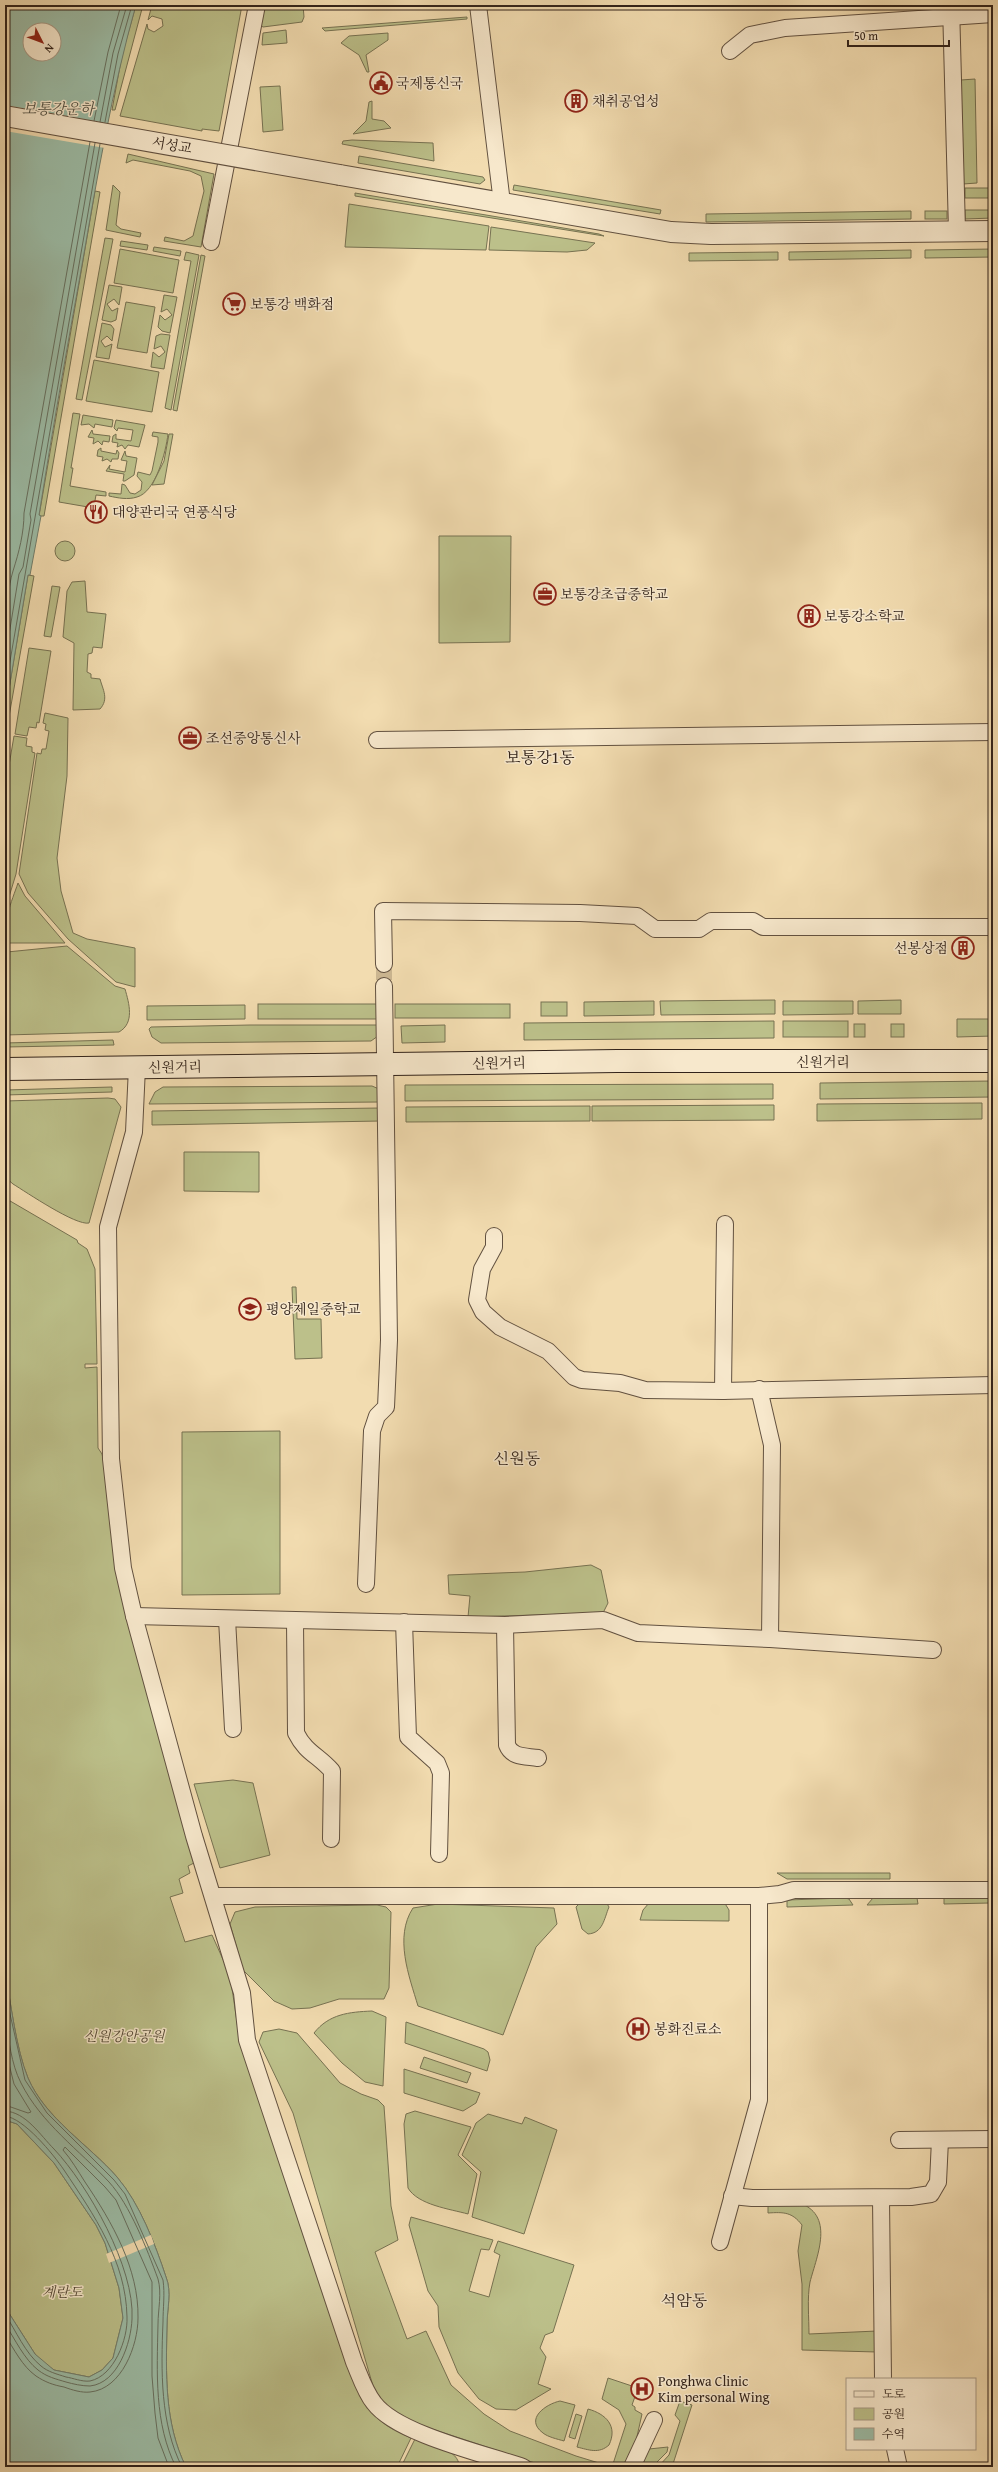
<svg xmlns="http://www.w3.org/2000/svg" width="998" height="2472" font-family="'Gentium Book Plus','Noto Serif KR',serif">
	<rect width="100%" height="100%" fill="#f2dcb0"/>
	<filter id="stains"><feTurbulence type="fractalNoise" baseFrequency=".005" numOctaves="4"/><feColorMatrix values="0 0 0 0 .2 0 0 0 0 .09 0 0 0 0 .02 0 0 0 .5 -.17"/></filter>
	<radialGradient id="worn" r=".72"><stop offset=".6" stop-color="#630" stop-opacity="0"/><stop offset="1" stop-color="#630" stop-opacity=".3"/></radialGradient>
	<!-- green -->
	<g fill="#bcc08a" stroke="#777252">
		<path d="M136 5H143L115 110H112L122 55Z"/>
		<path d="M152 5H242L219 131 202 129V131L120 116 147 24 148 29 154 32 163 26 162 19 152 16 148 20Z"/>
		<path d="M264 5H303L304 17 302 22 263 27 260 25Z"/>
		<path d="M467 17V19L325 31 322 28Z"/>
		<path d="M286 30 287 43 262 45 263 33Z"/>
		<path d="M388 33V40L366 55 369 72H367L359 55 341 43 349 36Z"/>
		<path d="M975 79 977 183 963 184 961 80Z"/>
		<path d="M280 86 283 130 263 132 260 87Z"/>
		<path d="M372 101V119L384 121 391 128 353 134 366 121 369 102Z"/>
		<path d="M352 140 433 143 434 161 342 144 343 141Z"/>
		<path d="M128 154 214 174 201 247 164 241 165 237 184 241 193 236 204 191 201 176 190 171 133 160 126 163Z"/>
		<path d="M359 156 483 177 485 180 480 184 358 163Z"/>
		<path d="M113 185 120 192 116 225 121 229 141 233 140 237 106 230Z"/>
		<path d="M514 185 661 210 660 214 513 190Z"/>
		<rect x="965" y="188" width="28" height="10"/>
		<path d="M95 191 100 192 44 516H39Z"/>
		<path d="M355 193 599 234 604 236 355 196Z"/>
		<path d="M349 204 489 226 486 250 345 247Z"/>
		<path d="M965 210H993V218L965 219Z"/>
		<path d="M911 211V219L706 222V214Z"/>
		<rect x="925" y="211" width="22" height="8"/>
		<path d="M491 227 595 243 587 250 567 252 489 250Z"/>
		<path d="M105 238 113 239 82 400 76 399Z"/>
		<path d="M121 241 148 245 147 250 120 246Z"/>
		<path d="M154 247 181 251 180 256 153 251Z"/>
		<path d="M120 249 179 260 173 293 114 283Z"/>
		<path d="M993 249V257L925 258V250Z"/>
		<path d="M911 250V258L789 260V252Z"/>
		<path d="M186 252 199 255 171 410 165 408 191 261 184 260Z"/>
		<path d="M778 252V260L689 261V253Z"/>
		<path d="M201 255 205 256 177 411 173 410Z"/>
		<path d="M109 285 122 287 119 305 114 299 107 304 112 311 118 308 116 320 111 322 102 320Z"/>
		<path d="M164 295 177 297 170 333 162 331 158 327 160 315 165 320 172 315 167 309 161 312Z"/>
		<path d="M126 302 155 307 147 353 117 348Z"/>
		<path d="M102 323 111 325 114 329 112 341 107 336 101 341 105 347 112 344 109 359 96 357Z"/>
		<path d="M161 334 170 335 164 369 151 367 153 352 159 357 165 352 161 346 154 349 156 336Z"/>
		<path d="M94 360 159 372 152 412 86 401Z"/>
		<path d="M73 413 80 414 71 468H73L70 486 106 492V496L96 495 93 512 88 511V507L59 502Z"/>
		<path d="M83 415 113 420 112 427 95 424 94 428 89 424 81 425Z"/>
		<path d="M116 420 145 425 139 447 128 445 125 449 122 445 117 447 118 443 112 442 113 436 116 434V439L131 441 133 430 118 428 117 431 114 428Z"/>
		<path d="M92 430 93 434 110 436 109 442 103 441 102 445 98 441 93 444 94 438 88 437Z"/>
		<path d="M153 432 168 434C166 451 156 492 137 497 128 500 118 498 109 496V493L121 494 122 484 125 485 130 493 135 494 141 490 142 482 137 476 138 472 150 475 152 471 158 442V437L152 436Z"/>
		<path d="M169 434H173L164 484 152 485 164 461Z"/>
		<path d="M101 448V451L116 454 117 450 119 453 118 459H112L111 462 107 459 102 461 103 457 97 456 98 450Z"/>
		<path d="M125 451 126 456 137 458 134 475 125 481H123L124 474 106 471 110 465 109 469 125 472 127 461 121 460Z"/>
		<path d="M439 536H511L510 642 439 643Z"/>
		<circle cx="65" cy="551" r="10"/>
		<path d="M28 575 34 576 5 739V713Z"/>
		<path d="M85 581 87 612 106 614 102 648 93 647 92 653 88 654 87 672 91 674V678L100 679C103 690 109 699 100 709L73 710 74 643 63 637 67 591 72 582Z"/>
		<path d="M52 586 60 587 51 637 44 636Z"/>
		<path d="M29 648 51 651 39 723 37 722 36 728 29 727 27 736 15 734Z"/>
		<path d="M45 713 68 718 67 776 57 858 61 891 73 933 87 939 135 948V987L116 982 68 939 28 893 19 874 37 753 41 754 42 749H46L49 731 45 730 46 724 43 723Z"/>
		<path d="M14 736 27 738 26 746 32 747V752L35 753 16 874 5 910V789Z"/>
		<path d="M18 883 25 896 65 943H9C0 926 12 901 18 883Z"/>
		<path d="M67 946 115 986 125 989C129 1003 135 1023 119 1032L5 1035V956L7 952Z"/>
		<path d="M775 1000V1014L661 1015 660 1001Z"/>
		<path d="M901 1000V1014H858V1001Z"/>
		<path d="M654 1001V1015L584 1016V1002Z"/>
		<path d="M783 1001H853V1014L783 1015Z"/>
		<rect x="541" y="1002" width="26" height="14"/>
		<rect x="258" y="1004" width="121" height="15"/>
		<rect x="395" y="1004" width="115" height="14"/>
		<path d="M245 1005V1019L147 1020V1006Z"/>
		<path d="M957 1019H993V1036L957 1037Z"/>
		<path d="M774 1021V1038L524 1040V1023Z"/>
		<rect x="783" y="1021" width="65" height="16"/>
		<rect x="854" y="1024" width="11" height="13"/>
		<rect x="891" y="1024" width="13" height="13"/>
		<path d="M250 1025H379L378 1036 371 1041 161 1043 152 1037 149 1029 151 1027Z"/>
		<path d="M445 1025V1042L402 1043 401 1026Z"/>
		<path d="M113 1040 114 1045 5 1047V1043Z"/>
		<path d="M993 1081V1097L820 1099V1083Z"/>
		<path d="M773 1084V1099L405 1101V1085Z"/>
		<path d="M372 1086 379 1089 380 1102 149 1104 155 1092 163 1087Z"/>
		<path d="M112 1087V1092L5 1095V1090Z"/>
		<path d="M108 1098 115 1099 121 1107 89 1223C76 1226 26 1192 13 1184L5 1177V1101Z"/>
		<path d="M982 1103V1119L817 1121V1104Z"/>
		<path d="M774 1105V1120L592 1121V1106Z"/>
		<path d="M590 1106V1121L406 1122V1107Z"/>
		<path d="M381 1108V1121L152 1125V1111Z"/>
		<path d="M184 1152H259V1192L184 1191Z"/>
		<path d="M5 1198 77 1240 78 1243 87 1249 95 1269 97 1364H85V1368L97 1367 98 1448 102 1454 168 1762 194 1863 188 1866 190 1873 179 1879 183 1893 170 1897 185 1942 212 1935 230 1975 240 2042 361 2398C377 2420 385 2427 411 2438L397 2467H186C164 2423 166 2373 167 2325 167 2309 172 2292 166 2277 155 2244 140 2204 117 2177 89 2145 45 2118 28 2078 16 2049 11 2003 5 1972Z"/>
		<path d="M292 1287H296L297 1319H321L322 1358 295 1359Z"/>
		<path d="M280 1431V1594L182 1595V1432Z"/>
		<path d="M591 1565 601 1570 608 1603 603 1613 468 1617 470 1596 449 1594 448 1575 525 1572Z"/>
		<path d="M233 1780 253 1783 270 1855 220 1868 194 1784Z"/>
		<path d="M777 1873H890V1879H787Z"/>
		<path d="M944 1897H989L990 1903 944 1904Z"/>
		<path d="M845 1898 849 1899 853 1905 787 1907V1900Z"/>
		<path d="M873 1898H917L918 1904 867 1905Z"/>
		<path d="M581 1902H606L609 1907C604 1919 603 1933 588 1934L582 1929 576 1907Z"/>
		<path d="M724 1902 729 1910V1921L640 1920 643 1910 649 1903Z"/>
		<path d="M438 1904 554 1908 557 1924 536 1947 503 2035 418 2006C409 1976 394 1937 413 1908Z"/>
		<path d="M377 1905 386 1907 391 1912 389 1988 384 1999H339L310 2008 292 2009 274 2001 243 1970 230 1924 235 1912 255 1907Z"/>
		<path d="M372 2011 386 2017 383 2086 365 2082 342 2063 314 2033C329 2014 349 2012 372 2011Z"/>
		<path d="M406 2022 484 2049 488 2052 490 2060 487 2071 405 2043Z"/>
		<path d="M279 2029 297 2033 340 2083 361 2094 378 2100 384 2106 391 2206 398 2240 375 2252 407 2339 426 2331 451 2385 484 2414 510 2431 576 2456 612 2467 626 2424 619 2410 602 2399 608 2378 638 2388 632 2405 635 2407V2410L642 2414 636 2441 625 2467H547L405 2420 383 2405 373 2386 293 2113 259 2042 263 2032Z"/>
		<path d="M424 2057 471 2073 467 2083 420 2068Z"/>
		<path d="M404 2069 480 2093 476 2103 463 2111 404 2093Z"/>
		<path d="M415 2111 471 2127 458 2155 477 2174 468 2214C450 2209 418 2205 408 2188L404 2124 406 2114Z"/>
		<path d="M488 2114 522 2124 525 2117 557 2130 524 2234 472 2217 481 2172 462 2155 476 2123Z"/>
		<path d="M5 2120 17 2124 54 2163 96 2225 105 2243 119 2288 123 2318 113 2358 102 2370 89 2377 54 2370 44 2363 35 2354 5 2307Z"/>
		<path d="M797 2202C836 2214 817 2255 810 2282 807 2298 809 2318 809 2334L877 2331V2352L802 2350V2284L798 2251 802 2225C792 2212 784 2212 768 2213V2204Z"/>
		<path d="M411 2217 493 2240 489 2250 481 2249 469 2291 489 2297 500 2255 494 2252 498 2241 574 2265 553 2332 545 2335 540 2348 546 2357 538 2384 551 2389 516 2410 496 2409 479 2399 458 2373 439 2327 438 2306 428 2291 409 2225Z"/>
		<path d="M560 2401 575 2405 564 2441C557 2439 548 2437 543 2433 524 2419 546 2404 560 2401Z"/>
		<path d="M680 2401 692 2405 672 2467H658L669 2455 680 2421 675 2415Z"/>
		<path d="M588 2409C606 2414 618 2426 609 2445 599 2454 589 2450 577 2447Z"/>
		<path d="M576 2414 582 2416 575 2439 569 2437Z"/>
		<path d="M415 2439C429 2444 460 2449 459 2467H401Z"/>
		<path d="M668 2447 667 2452 652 2467H638L649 2449Z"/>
	</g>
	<!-- water -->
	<g fill="#9cbca6" stroke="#727f6e" fill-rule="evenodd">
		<path d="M5 5H136C112 90 97 178 82 265 67 348 52 432 39 515L41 516 30 575H28L5 713ZM30 30H54V54H30Z"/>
		<path d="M5 1972C11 2004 16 2049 28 2078 45 2118 89 2145 117 2177 140 2204 155 2244 166 2277 172 2292 167 2309 167 2325 166 2373 164 2423 186 2467H5V2307L35 2354 54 2370 89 2377 102 2370 113 2358 123 2318 119 2288 105 2243 96 2225 54 2163 17 2124 5 2120Z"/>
	</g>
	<!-- pier -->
	<g fill="#f2dcb0">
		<path d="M5 105 111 124 105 148 5 131Z"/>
		<path d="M151 2235 154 2244 109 2263 106 2254Z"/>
	</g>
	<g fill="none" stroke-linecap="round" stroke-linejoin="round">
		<!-- shore -->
		<g stroke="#677060" stroke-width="1">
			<path d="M94 121 108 52 121 5"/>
			<path d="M100 122 113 53 127 5"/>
			<path d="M105 122 118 54 132 5"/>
			<path d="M5 621C8 605 8 587 13 571 19 552 24 533 24 513L90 142"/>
			<path d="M5 659 19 574 23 567 31 520 30 514 95 143"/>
			<path d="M5 690 100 144"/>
			<path d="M5 1992 25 2080 47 2113 114 2180 125 2194 163 2280C165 2294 163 2308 163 2322 161 2370 160 2424 182 2467"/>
			<path d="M5 2018C9 2039 11 2064 21 2083 41 2123 79 2150 109 2182 130 2205 147 2249 158 2279 162 2293 158 2310 158 2324 157 2372 154 2424 176 2467"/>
			<path d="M5 2048 14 2084 31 2112 28 2113 5 2105"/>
			<path d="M5 2111C26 2112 40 2135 54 2149 88 2185 135 2268 132 2319 131 2343 118 2383 90 2386 82 2386 73 2384 66 2382 56 2379 47 2377 38 2370 24 2359 15 2339 5 2324"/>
			<path d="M5 2116C24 2118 53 2154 64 2170 94 2215 126 2261 127 2317 128 2339 114 2376 90 2381 82 2382 73 2378 66 2377 57 2374 48 2372 41 2366 25 2353 16 2331 5 2314"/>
			<path d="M5 2335C14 2349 22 2366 36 2376 45 2382 53 2385 64 2387 72 2390 82 2393 90 2392 122 2389 138 2345 138 2318 139 2269 112 2222 85 2182 78 2171 71 2159 63 2150L65 2147 105 2187 116 2200 152 2282V2376L155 2413 158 2438 169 2467"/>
		</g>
		<!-- minor-tunnel -->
		<path stroke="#ccb792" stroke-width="16" stroke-dasharray="16 8" stroke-linecap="butt" d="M384 964V986"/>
		<!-- minor casing -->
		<g stroke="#625140" stroke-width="18">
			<g id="minor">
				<path d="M478 5 502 203"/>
				<path d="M951 5 957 231"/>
				<path d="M730 51 750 35 785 28 993 14"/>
				<path d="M211 242 257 5"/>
				<path d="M377 740 993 732"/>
				<path d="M384 964 383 911 580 913 637 916 655 929H699L711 921H753L763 927H993"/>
				<path d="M137 1067 134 1132 108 1227 111 1459 123 1568 134 1616 194 1836 242 1993 247 2040 354 2362C360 2376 365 2392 374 2403 397 2434 485 2454 523 2467"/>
				<path d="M494 1236V1247L482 1269 477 1300 483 1312 500 1327 548 1351 574 1377 582 1380 620 1383 645 1390 723 1391 993 1385"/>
				<path d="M759 1389 772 1445 770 1639"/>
				<path d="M723 1391 725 1224"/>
				<path d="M366 1584 372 1431 377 1416 386 1407 389 1340 384 986"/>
				<path d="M134 1616 505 1625 603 1620 638 1633 770 1639 933 1650"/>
				<path d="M227 1619 233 1729"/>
				<path d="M295 1621 296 1733C306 1753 318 1755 332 1771L331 1839"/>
				<path d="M404 1622 408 1737 437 1763 441 1773 439 1854"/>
				<path d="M505 1625 507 1745C512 1758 526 1756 538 1758"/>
				<path d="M214 1896H759L780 1894 794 1890H993"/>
				<path d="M899 2140 993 2139"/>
				<path d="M732 2196 752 2198 911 2197 931 2194 938 2182 940 2140"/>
				<path d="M881 2198 883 2379"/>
				<path d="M720 2242 759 2100V1896"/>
				<path d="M895 2449 899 2467"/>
				<path d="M632 2467 654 2420"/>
			</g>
		</g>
		<!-- tertiary casing -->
		<g stroke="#625140" stroke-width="22">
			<path id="tertiary" d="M340 175 671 232 711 234 993 231"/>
		</g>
		<!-- secondary casing -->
		<g stroke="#32231a" stroke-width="24">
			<path id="secondary" d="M5 1069 617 1061H993"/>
		</g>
		<!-- minor -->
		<use href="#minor" stroke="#f7e8cc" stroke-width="16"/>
		<!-- tertiary -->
		<use href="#tertiary" stroke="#f7e8cc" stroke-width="20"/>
		<!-- secondary -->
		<use href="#secondary" stroke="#f7e8cc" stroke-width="22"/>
		<!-- tertiary-bridge casing -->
		<g stroke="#625140" stroke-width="22" stroke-linecap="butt">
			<path id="tertiary-bridge" d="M5 116 340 175"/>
		</g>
		<!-- tertiary-bridge -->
		<use href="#tertiary-bridge" stroke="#f7e8cc" stroke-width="20"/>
	</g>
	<!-- icons -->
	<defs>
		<g id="civic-ring" transform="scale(1.15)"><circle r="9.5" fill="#f7e8cc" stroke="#8f2418" stroke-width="1.5"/><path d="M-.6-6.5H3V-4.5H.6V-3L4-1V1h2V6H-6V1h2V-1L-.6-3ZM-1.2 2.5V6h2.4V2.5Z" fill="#8f2418"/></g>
		<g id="building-ring" transform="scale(1.15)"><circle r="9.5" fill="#f7e8cc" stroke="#8f2418" stroke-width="1.5"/><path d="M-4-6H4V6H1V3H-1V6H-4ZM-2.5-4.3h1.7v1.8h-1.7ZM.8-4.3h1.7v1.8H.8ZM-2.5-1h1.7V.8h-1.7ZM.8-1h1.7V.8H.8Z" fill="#8f2418"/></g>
		<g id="supermarket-ring" transform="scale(1.15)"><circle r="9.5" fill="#f7e8cc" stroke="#8f2418" stroke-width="1.5"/><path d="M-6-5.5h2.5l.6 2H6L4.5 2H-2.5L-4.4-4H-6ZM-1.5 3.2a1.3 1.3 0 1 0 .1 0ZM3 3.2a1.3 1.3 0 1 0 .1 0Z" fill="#8f2418"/></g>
		<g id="restaurant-ring" transform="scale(1.15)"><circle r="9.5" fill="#f7e8cc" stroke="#8f2418" stroke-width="1.5"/><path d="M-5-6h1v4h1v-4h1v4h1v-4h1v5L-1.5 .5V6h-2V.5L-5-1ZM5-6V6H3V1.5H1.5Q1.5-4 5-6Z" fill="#8f2418"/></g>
		<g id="office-ring" transform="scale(1.15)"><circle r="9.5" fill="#f7e8cc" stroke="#8f2418" stroke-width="1.5"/><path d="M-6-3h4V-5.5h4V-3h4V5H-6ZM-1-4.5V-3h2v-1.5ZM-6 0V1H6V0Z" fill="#8f2418"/></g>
		<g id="school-ring" transform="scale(1.15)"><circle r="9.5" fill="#f7e8cc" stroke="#8f2418" stroke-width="1.5"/><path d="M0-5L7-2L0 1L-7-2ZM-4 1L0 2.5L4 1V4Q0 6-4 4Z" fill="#8f2418"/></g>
		<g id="hospital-ring" transform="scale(1.15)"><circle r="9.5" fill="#f7e8cc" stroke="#8f2418" stroke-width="1.5"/><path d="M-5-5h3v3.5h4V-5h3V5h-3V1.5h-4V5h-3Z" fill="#8f2418"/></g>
	</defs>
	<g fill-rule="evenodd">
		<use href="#civic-ring" x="381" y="83"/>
		<use href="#building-ring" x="576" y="101"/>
		<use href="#supermarket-ring" x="234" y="304"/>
		<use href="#restaurant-ring" x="96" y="512"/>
		<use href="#office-ring" x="545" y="594"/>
		<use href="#building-ring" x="809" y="616"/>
		<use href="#office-ring" x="190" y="738"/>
		<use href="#building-ring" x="963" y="948"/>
		<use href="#school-ring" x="250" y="1309"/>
		<use href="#hospital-ring" x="638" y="2029"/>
		<use href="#hospital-ring" x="642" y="2389"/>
	</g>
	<g text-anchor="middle" stroke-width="3" stroke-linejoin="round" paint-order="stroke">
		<!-- poi labels -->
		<g font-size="14" fill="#32231a" stroke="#f7e8cc" text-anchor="start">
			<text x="396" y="88">국제통신국</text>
			<text x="592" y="106">채취공업성</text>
			<text x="250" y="309">보통강 백화점</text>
			<text x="112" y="517">대양관리국 연풍식당</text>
			<text x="560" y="599">보통강초급중학교</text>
			<text x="824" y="621">보통강소학교</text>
			<text x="206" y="743">조선중앙통신사</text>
			<text x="948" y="953" text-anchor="end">선봉상점</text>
			<text x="266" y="1314">평양제일중학교</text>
			<text x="654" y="2034">봉화진료소</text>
			<text x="658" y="2386">Ponghwa Clinic<tspan x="658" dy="16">Kim personal Wing</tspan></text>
		</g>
		<!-- street labels -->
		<g font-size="14" fill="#32231a" stroke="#f7e8cc">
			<text transform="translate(172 145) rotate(10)" y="5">서성교</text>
			<text x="823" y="1067">신원거리</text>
			<text transform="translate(499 1063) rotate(-1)" y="5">신원거리</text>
			<text transform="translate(175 1067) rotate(-1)" y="5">신원거리</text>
		</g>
		<!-- park labels -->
		<g font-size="14" font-style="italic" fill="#544a36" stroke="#f7e8cc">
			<text x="124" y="2041">신원강안공원</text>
			<text x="62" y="2297">계란도</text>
		</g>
		<!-- water labels -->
		<g font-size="15" font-style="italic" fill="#525144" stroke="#f7e8cc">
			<text x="58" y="114">보통강운하</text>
		</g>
		<!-- quarter labels -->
		<g font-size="16" fill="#32231a" stroke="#f7e8cc">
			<text x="540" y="763">보통강1동</text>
			<text x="517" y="1464">신원동</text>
			<text x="684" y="2306">석암동</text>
		</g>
	</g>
	<!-- margin -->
	<rect width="998" height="2472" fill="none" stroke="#f2dcb0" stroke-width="20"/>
	<rect x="6" y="6" width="986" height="2460" fill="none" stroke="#32231a" stroke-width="2"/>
	<rect x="10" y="10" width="978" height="2452" fill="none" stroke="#32231a"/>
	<!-- legend -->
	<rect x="846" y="2378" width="130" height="72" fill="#f7e8cc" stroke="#a89985"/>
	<rect x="854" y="2391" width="20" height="6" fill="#f7e8cc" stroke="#a89985"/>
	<text x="882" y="2398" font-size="12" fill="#32231a">도로</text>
	<rect x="854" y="2408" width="20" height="12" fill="#bcc08a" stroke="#a89985"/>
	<text x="882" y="2418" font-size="12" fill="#32231a">공원</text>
	<rect x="854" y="2428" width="20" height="12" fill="#9cbca6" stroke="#a89985"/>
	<text x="882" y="2438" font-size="12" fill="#32231a">수역</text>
	<!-- north arrow -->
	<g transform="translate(42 42) rotate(132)"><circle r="19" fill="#f7e8cc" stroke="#a89985"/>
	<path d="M0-3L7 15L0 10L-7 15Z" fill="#8f2418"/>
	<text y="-6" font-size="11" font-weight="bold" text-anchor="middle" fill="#32231a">N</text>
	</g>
	<!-- scale -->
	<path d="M848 40v6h101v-6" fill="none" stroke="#32231a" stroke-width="2"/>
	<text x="854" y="40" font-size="12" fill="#32231a" stroke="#f7e8cc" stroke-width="3" paint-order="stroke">50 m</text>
	<rect width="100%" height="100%" filter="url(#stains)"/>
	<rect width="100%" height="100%" fill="url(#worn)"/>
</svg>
